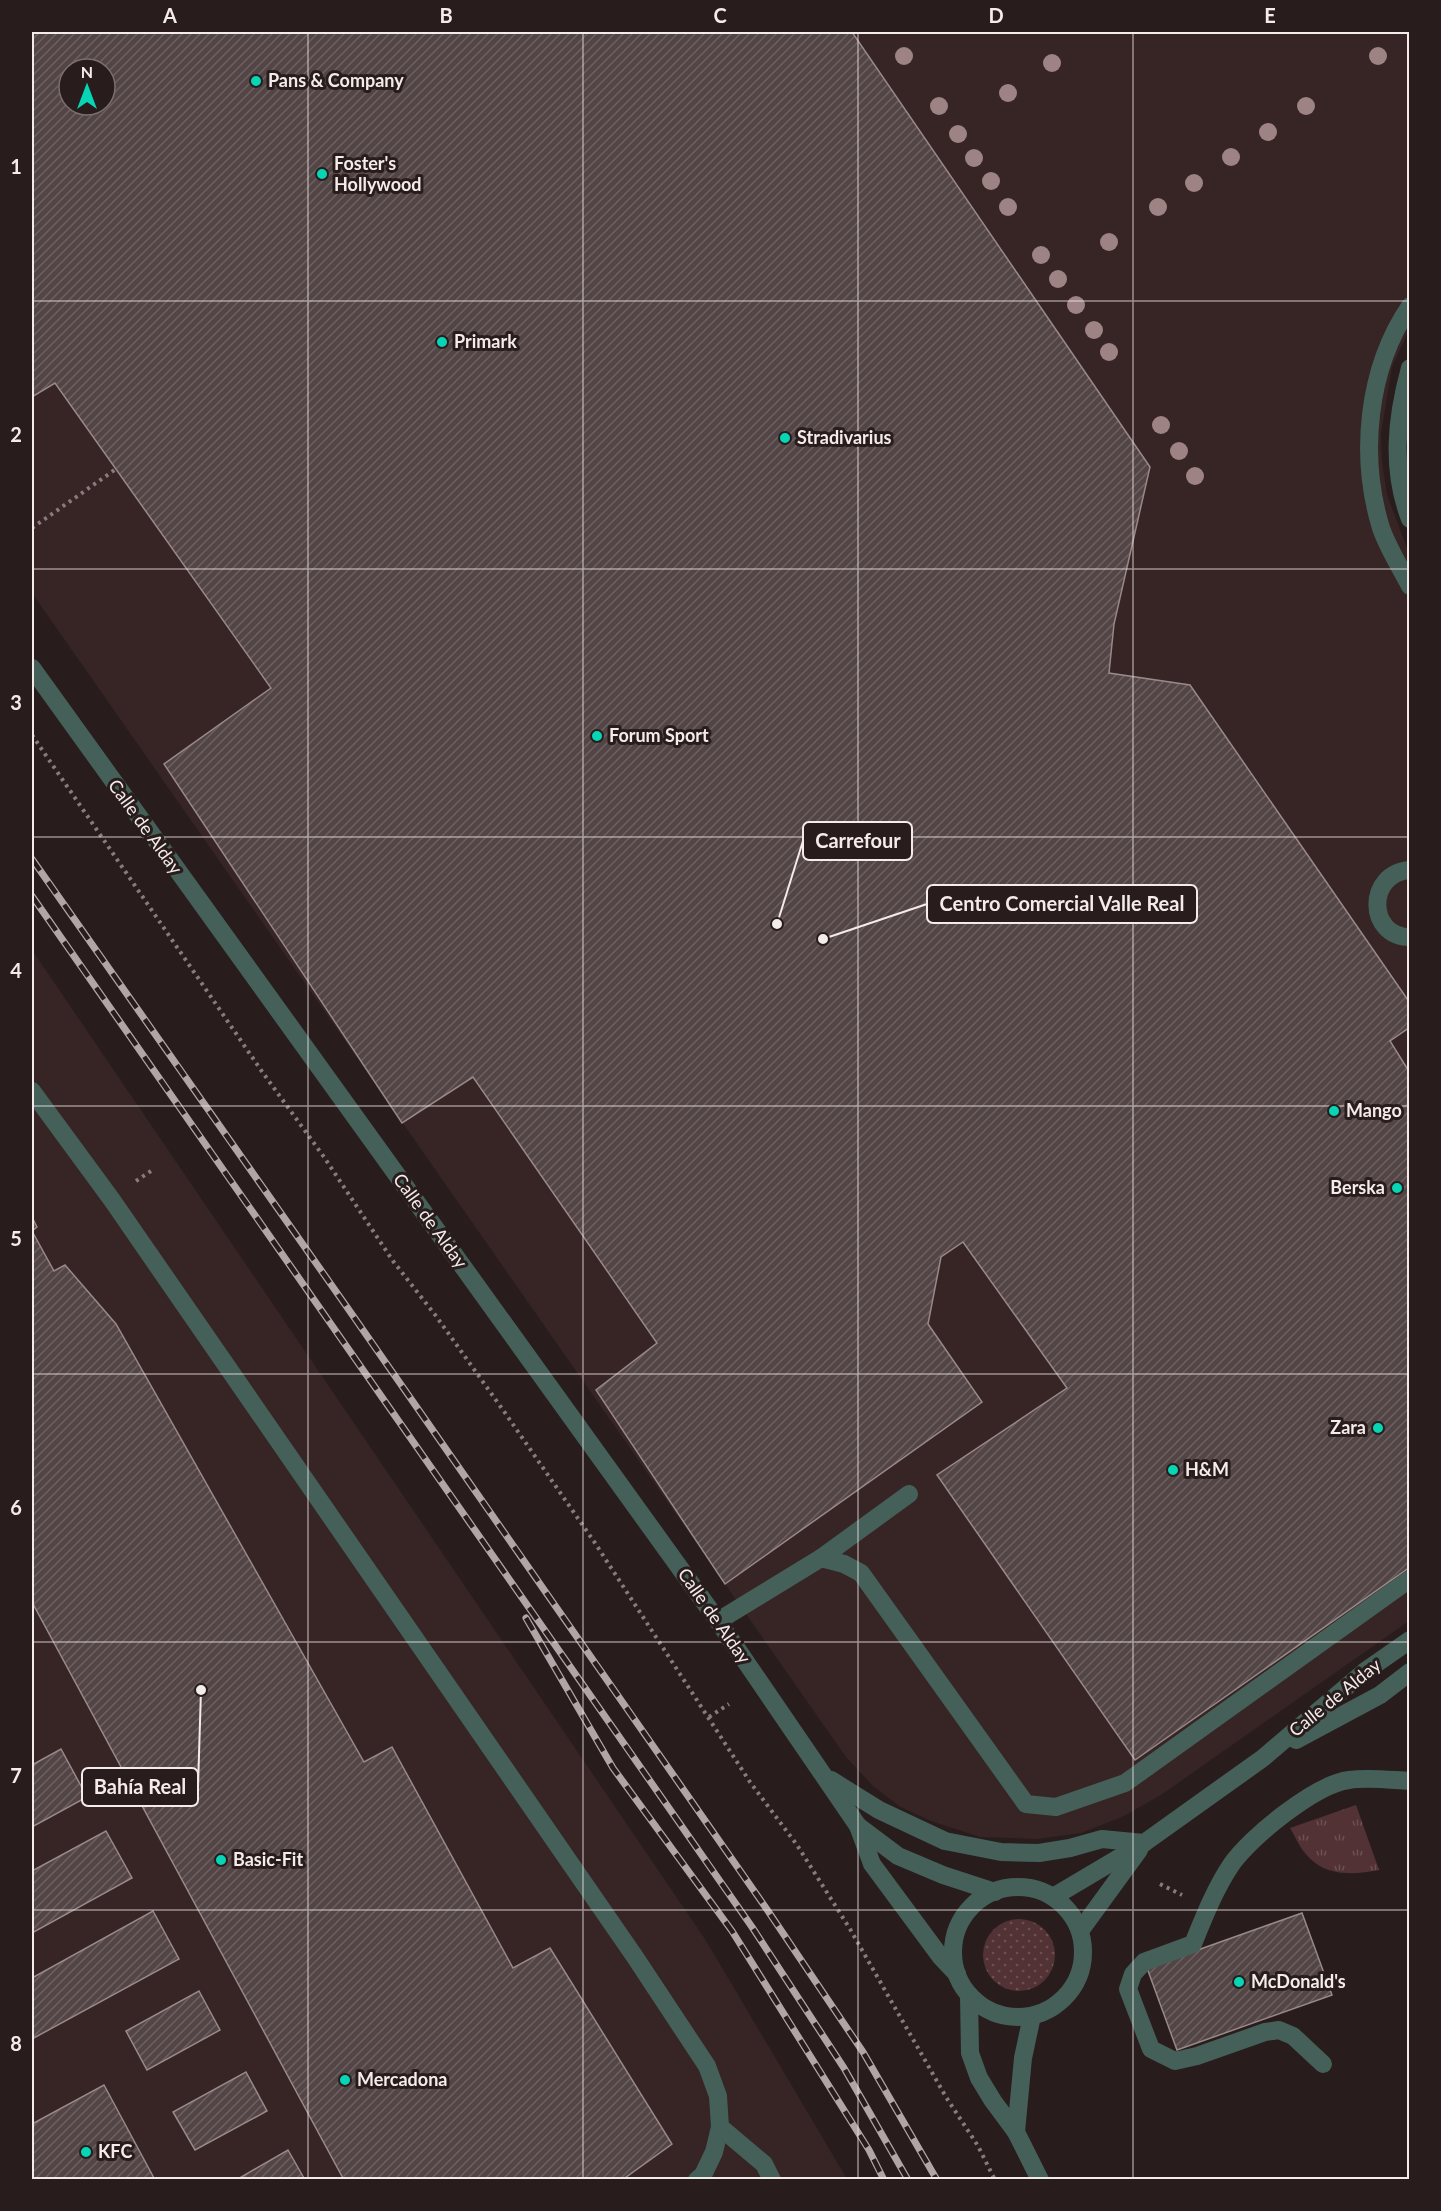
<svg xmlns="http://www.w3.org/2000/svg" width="1441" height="2211" font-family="Lato,sans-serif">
	<defs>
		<pattern id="grass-dots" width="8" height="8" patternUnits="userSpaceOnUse" patternTransform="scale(1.5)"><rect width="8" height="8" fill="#523234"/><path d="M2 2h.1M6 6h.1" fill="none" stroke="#6c5052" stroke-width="1.8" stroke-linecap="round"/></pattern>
		<pattern id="park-tufts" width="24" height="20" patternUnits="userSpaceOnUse" patternTransform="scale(1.5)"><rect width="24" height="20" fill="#523234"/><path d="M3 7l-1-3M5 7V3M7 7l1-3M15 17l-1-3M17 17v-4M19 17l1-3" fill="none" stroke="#6c5052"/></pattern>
		<pattern id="building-hatch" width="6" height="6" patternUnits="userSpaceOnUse" patternTransform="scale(1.5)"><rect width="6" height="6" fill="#534545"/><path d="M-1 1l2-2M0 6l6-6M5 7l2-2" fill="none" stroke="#6c6060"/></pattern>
	</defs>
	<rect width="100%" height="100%" fill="#291c1d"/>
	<!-- built -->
	<g fill="#372425" fill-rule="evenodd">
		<path d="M32 32H1409V330L1392 367 1381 433 1382 461 1387 495 1410 556 1409 1621 1161 1795 1122 1817 1081 1833 1037 1839 980 1837 931 1821 899 1806 873 1786 846 1757 32 593ZM69 69H105V105H69Z"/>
		<path d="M32 950 705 1939 847 2179H32Z"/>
	</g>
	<!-- grass -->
	<circle fill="url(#grass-dots)" cx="1019" cy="1955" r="36"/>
	<!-- park -->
	<path fill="url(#park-tufts)" d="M1356 1805 1379 1870C1352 1875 1324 1877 1305 1853 1299 1846 1295 1836 1290 1828Z"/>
	<!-- building -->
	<g fill="url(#building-hatch)" stroke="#998989" stroke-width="1.5" fill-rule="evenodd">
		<path d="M32 32H852L1150 467 1114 624 1109 673 1190 685 1410 1003V1027L1390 1041 1410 1073V1567L1135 1760 937 1475 1067 1388 963 1242 941 1257 928 1324 982 1402 725 1584 596 1390 657 1343 473 1077 402 1123 164 764 271 688 55 383 32 397ZM69 69H105V105H69Z"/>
		<path d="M32 1217 37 1227 32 1231 54 1271 65 1265 116 1324 364 1762 392 1747 513 1968 550 1948 672 2144 622 2180H344L32 1602Z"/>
		<path d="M61 1749 87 1797 32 1827V1765Z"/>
		<path d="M106 1831 132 1878 32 1933V1871Z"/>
		<path d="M153 1911 179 1959 32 2039V1978Z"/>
		<path d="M1302 1913 1332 1995 1177 2050 1147 1968Z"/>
		<path d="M199 1991 220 2030 147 2070 126 2031Z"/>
		<path d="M246 2072 267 2111 195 2150 173 2112Z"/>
		<path d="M104 2085 155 2180H32V2124Z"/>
		<path d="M288 2150 305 2180H236Z"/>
	</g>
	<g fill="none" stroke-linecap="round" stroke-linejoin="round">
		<!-- path -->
		<g stroke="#877c7d" stroke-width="4" stroke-dasharray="3 4.5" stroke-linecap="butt">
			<path d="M32 528 116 469"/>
			<path d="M32 735 263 1073 324 1157 393 1261 436 1316 503 1410 595 1543 750 1782 797 1845 850 1929 946 2097 978 2146 995 2180"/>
			<path d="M136 1181 154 1169"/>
			<path d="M709 1717 729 1704"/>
			<path d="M1160 1884 1182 1895"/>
		</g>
		<!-- minor -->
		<g stroke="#446059" stroke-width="18">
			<path d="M1410 306C1367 369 1359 456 1381 528 1388 548 1400 567 1410 586"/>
			<path d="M1410 368C1396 419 1391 469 1410 519"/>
			<path d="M32 668 718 1621 858 1826 872 1864 940 1956 957 1974"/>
			<path d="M1410 870C1366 873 1367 937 1410 937"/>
			<path d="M32 1091 112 1200 635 1957 707 2066 718 2096 720 2127 714 2152 703 2175 697 2180"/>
			<path d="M821 1558 909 1494"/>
			<path d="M718 1621 821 1558 844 1564 861 1573 1026 1804 1056 1807 1125 1783 1410 1579"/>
			<path d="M1296 1740 1380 1695 1410 1672"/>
			<path d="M831 1780 879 1810 945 1841 1001 1852 1039 1853 1070 1848 1102 1839 1144 1843"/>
			<path d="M858 1826 898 1856 943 1875 995 1892"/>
			<circle cx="1018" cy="1952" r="65"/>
			<path d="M1053 1897 1144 1843 1263 1758 1364 1672 1410 1640"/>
			<path d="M1080 1931 1139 1850"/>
			<path d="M969 1995 970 2053 979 2078 993 2101 1016 2132 1040 2180"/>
			<path d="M1323 2064 1293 2036 1279 2030 1265 2032 1197 2056 1175 2061 1151 2049 1128 1989 1133 1974 1144 1962 1193 1944C1204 1917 1215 1889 1231 1865 1250 1837 1316 1784 1349 1780 1368 1777 1390 1780 1410 1781"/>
			<path d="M720 2127 764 2164 772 2180"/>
			<path d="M1016 2132 1023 2058 1032 2016"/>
		</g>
		<!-- rail casing -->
		<g stroke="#b1a6a7" stroke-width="7">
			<g id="rail">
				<path d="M32 859 349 1310 766 1908 863 2052 937 2180"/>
				<path d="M32 896 752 1927 844 2068 908 2180"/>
				<path d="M526 1618 613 1768 732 1931 869 2150 884 2180"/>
			</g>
		</g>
		<!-- rail -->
		<use href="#rail" stroke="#291c1d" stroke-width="4.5" stroke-dasharray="14" stroke-linecap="butt"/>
	</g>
	<!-- trees -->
	<g fill="#9e8384">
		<circle cx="904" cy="56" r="9"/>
		<circle cx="1378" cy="56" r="9"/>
		<circle cx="1052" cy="63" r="9"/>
		<circle cx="1008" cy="93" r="9"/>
		<circle cx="939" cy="106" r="9"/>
		<circle cx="1306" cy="106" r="9"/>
		<circle cx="1268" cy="132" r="9"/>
		<circle cx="958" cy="134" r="9"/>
		<circle cx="1231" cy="157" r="9"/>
		<circle cx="974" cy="158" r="9"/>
		<circle cx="991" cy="181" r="9"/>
		<circle cx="1194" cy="183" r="9"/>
		<circle cx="1008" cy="207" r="9"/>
		<circle cx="1158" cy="207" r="9"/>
		<circle cx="1109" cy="242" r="9"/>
		<circle cx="1041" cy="255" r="9"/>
		<circle cx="1058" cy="279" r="9"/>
		<circle cx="1076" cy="305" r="9"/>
		<circle cx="1094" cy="330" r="9"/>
		<circle cx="1109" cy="352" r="9"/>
		<circle cx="1161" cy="425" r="9"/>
		<circle cx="1179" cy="451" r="9"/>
		<circle cx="1195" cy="476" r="9"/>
	</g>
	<!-- grid -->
	<path fill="none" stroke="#f4ebeb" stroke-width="1.5" stroke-opacity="0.55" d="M308 32V2180M583 32V2180M858 32V2180M1133 32V2180M32 301H1410M32 569H1410M32 837H1410M32 1106H1410M32 1374H1410M32 1642H1410M32 1910H1410"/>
	<!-- markers -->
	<g fill="#06d5b6" stroke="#291c1d" stroke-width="2">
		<circle cx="256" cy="81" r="6"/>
		<circle cx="322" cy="174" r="6"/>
		<circle cx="442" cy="342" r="6"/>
		<circle cx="785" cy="438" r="6"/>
		<circle cx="597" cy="736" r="6"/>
		<circle cx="1334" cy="1111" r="6"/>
		<circle cx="1397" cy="1188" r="6"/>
		<circle cx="1378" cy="1428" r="6"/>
		<circle cx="1173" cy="1470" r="6"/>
		<circle cx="221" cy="1860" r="6"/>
		<circle cx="1239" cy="1982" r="6"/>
		<circle cx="345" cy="2080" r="6"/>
		<circle cx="86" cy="2152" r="6"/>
	</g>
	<g text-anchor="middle" stroke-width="6" stroke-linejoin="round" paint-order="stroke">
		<!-- poi labels -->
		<g font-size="18" font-weight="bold" fill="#f4ebeb" stroke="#291c1d" text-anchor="start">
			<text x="268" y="87">Pans &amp; Company</text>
			<text x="334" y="170">Foster's<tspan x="334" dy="21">Hollywood</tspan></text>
			<text x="454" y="348">Primark</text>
			<text x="797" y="444">Stradivarius</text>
			<text x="609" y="742">Forum Sport</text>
			<text x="1346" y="1117">Mango</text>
			<text x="1385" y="1194" text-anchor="end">Berska</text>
			<text x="1366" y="1434" text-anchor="end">Zara</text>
			<text x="1185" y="1476">H&amp;M</text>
			<text x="233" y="1866">Basic-Fit</text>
			<text x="1251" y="1988">McDonald's</text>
			<text x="357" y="2086">Mercadona</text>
			<text x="98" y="2158">KFC</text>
		</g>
		<!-- street labels -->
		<g font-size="18" fill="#f4ebeb" stroke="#291c1d">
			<text transform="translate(145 827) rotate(54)" y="6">Calle de Alday</text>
			<text transform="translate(430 1221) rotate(54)" y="6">Calle de Alday</text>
			<text transform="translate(714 1616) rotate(55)" y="6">Calle de Alday</text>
			<text transform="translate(1335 1698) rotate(-39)" y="6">Calle de Alday</text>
		</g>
	</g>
	<!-- callouts -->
	<path fill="none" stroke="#f4ebeb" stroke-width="2" d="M777 924L803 841M823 939L927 904M201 1690L198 1787"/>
	<g fill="#f4ebeb" stroke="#291c1d" stroke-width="2">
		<circle cx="777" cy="924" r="6"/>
		<circle cx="823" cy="939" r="6"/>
		<circle cx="201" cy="1690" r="6"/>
	</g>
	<g fill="#291c1d" stroke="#f4ebeb" stroke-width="2">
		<rect x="803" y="822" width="109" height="38" rx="6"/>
		<rect x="927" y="885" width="270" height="38" rx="6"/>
		<rect x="82" y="1768" width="116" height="38" rx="6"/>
	</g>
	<g font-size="20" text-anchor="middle" font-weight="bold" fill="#f4ebeb">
		<text x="858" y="848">Carrefour</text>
		<text x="1062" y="911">Centro Comercial Valle Real</text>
		<text x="140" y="1794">Bahía Real</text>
	</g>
	<!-- border -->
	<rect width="1441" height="2211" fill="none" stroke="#291c1d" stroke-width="66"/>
	<!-- north arrow -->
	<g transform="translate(87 87)"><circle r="28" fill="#291c1d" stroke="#7a6f6f" stroke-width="1.5"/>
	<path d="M0-4.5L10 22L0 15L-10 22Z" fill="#06d5b6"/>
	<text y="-9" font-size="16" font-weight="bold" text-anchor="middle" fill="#f4ebeb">N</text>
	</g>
	<rect x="33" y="33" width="1375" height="2145" fill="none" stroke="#f4ebeb" stroke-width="2"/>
	<g font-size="20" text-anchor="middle" font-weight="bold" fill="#f4ebeb">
		<text x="170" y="23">A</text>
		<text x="446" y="23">B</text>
		<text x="720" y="23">C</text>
		<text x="996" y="23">D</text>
		<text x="1270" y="23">E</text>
		<text x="16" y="174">1</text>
		<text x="16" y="442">2</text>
		<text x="16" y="710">3</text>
		<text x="16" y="978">4</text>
		<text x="16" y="1246">5</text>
		<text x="16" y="1515">6</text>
		<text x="16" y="1783">7</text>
		<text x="16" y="2051">8</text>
	</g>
</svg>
